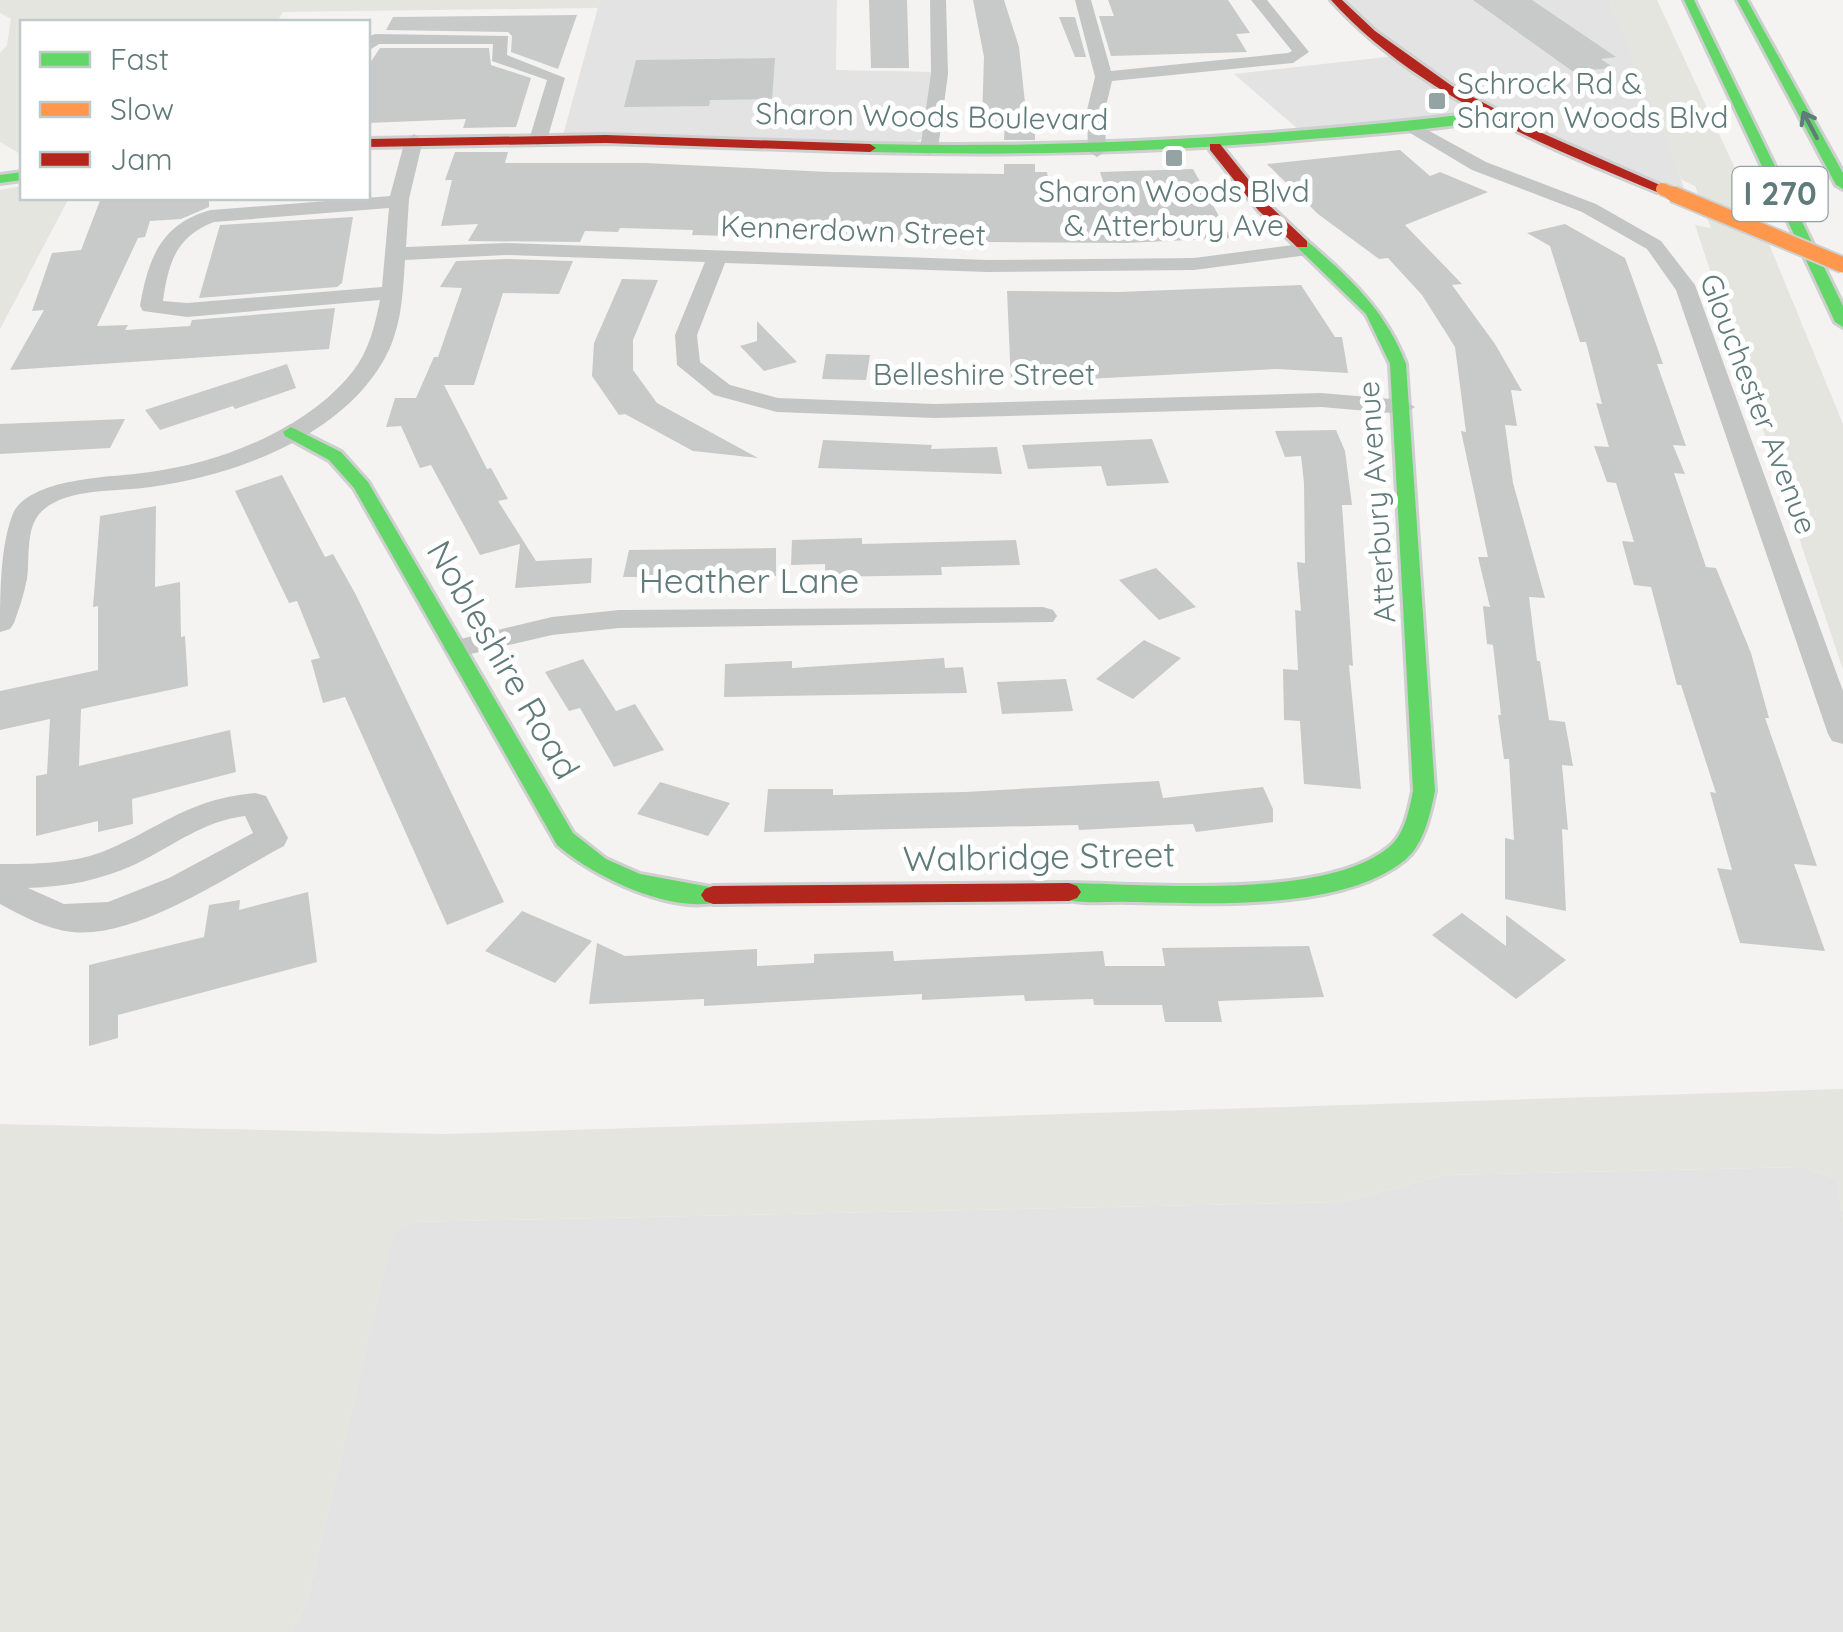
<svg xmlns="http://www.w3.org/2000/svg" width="1843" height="1632" font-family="Quicksand,sans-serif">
	<rect width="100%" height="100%" fill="#f4f3f2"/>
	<!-- built -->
	<g fill="#e2e3e2">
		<path d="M600 0H837L836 70 935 72 921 139 905 148 562 139Z"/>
		<path d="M1338 0H1609L1670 145 1688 201 1488 114 1312 141 1234 74 1395 56Z"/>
		<path d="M1804 1167 1837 1180 1843 1220V1632H291L307 1601 392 1237 409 1222 1342 1202 1445 1175Z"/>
	</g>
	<!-- green -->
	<g fill="#e5e5df">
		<path d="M0 0H600L598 8 283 12 277 22H22V155L0 142V53L7 45 11 19 0 13Z"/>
		<path d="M1609 0H1657L1760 222 1843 424V670L1695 225 1711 228 1695 186 1682 180Z"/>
		<path d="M22 186V198H69L0 329V190Z"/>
		<path d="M1843 1089V1220L1837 1180 1804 1167 1445 1175 1342 1202 409 1222 392 1238 307 1601 291 1632H0V1124L444 1134Z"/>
	</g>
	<!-- building -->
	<g fill="#c7cac9">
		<path d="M869 0H907L909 68H871Z"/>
		<path d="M973 0H1004L1019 47 1026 112H1035V140H1004L1005 122H982L984 57Z"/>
		<path d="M1108 0H1228L1250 33 1236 34 1247 52 1111 56 1099 16H1114Z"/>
		<path d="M1473 0H1532L1616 57 1601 59 1614 68 1572 71Z"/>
		<path d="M577 15 558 69 511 52 512 36 508 32 386 30 393 17Z"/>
		<path d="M1059 17H1075L1086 57H1075Z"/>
		<path d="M380 48H489L491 65 531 78 516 127 463 128 466 119 368 123V66Z"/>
		<path d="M775 58 772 99 710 100 709 106 624 107 636 60Z"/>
		<path d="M1400 150 1430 176 1440 172 1488 192 1405 225 1462 284 1452 285 1495 344 1522 391 1511 390 1517 426 1505 425 1513 483 1545 598 1529 597 1537 661H1540L1549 720 1565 722 1573 766 1562 765 1568 830 1562 829 1566 911 1505 899V838L1514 840 1509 759H1504L1498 715H1501L1493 645 1487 644 1483 606 1490 607 1478 557H1488L1461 431 1466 432 1455 347 1422 295 1388 258 1379 259 1318 214 1267 164Z"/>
		<path d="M455 152H508L505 163H645L829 172 1004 174V164H1035V172H1047L1050 188 1105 187 1100 172 1193 169 1231 238 1126 243 985 242 692 235 693 230 620 228 618 232 585 231 580 242 468 241 478 224 441 226 452 180H445Z"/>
		<path d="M101 198H209V207L181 219 150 221 145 237 138 238 97 326 128 325 125 330 190 326 192 320 335 308 329 349 10 370 44 310 32 311 52 253 81 250Z"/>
		<path d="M353 217 342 283 337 287 199 298 220 225Z"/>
		<path d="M1565 224 1625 258 1632 277 1663 364H1657L1686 446 1673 445 1685 474 1674 473 1706 567 1716 568 1751 653 1769 718H1765L1817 866 1794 864 1825 951 1740 943 1717 868 1732 870 1710 792 1716 793 1681 685H1677L1651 587 1634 585 1622 541 1634 542 1616 483 1607 482 1594 446 1609 447 1596 403 1602 404 1586 342H1580L1550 246 1527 233Z"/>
		<path d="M506 259 573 261 559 294 503 293 474 385H444L487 469 491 468 508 499 498 501 536 561 592 558 591 583 515 588 520 544 480 555 431 465 420 468 401 426 386 427 395 398H416L434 357H438L462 288 440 287 456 261Z"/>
		<path d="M622 279 658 280 633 340V370L657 403 758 458 693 451 625 414 619 415 592 376 594 343Z"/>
		<path d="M1301 285 1335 337H1342L1348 373 1277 369 1011 383 1007 291 1118 292Z"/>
		<path d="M757 321 797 362 764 371 740 346 757 341Z"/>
		<path d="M826 354 870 355 866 380 822 379Z"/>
		<path d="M287 364 296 388 235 409 233 406 160 430 145 410Z"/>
		<path d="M125 419 110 448 0 454V424Z"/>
		<path d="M1336 430 1345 451 1352 505H1342L1353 666 1349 665 1361 789 1304 784 1300 721 1284 720 1283 669 1298 670 1295 610 1301 611 1297 562 1305 563 1304 483 1301 456 1285 457 1275 431Z"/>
		<path d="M1152 439 1169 483 1107 486 1101 466 1028 469 1022 445Z"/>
		<path d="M823 440 932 445 931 449 997 447 1002 474 818 468Z"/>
		<path d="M282 475 325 557 333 554 356 595 504 902 447 925 345 697 323 703 311 660 320 658 297 601 289 603 235 491Z"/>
		<path d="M156 506 155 587 180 582 181 637 185 636 188 686 81 709 79 766 230 730 236 772 132 799 133 824 98 832V821L36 836V776L47 774 50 719 0 730V691L98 670V606L93 607 100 516Z"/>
		<path d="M862 538V544L1016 540 1020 565 941 567 942 575 825 577V564L791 565 792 540Z"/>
		<path d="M776 548V576L623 577 629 550Z"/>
		<path d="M1156 568 1196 607 1159 620 1119 580Z"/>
		<path d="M1144 640 1181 658 1133 699 1096 679Z"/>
		<path d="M944 658 945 668 963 667 967 693 724 697 725 664 792 661V668Z"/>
		<path d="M583 659 616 711 635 704 664 750 614 767 580 708 569 711 545 672Z"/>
		<path d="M1066 679 1073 711 1002 714 997 682Z"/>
		<path d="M1159 781 1163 798 1263 787 1273 809V822L1196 832 1193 824 1079 830 1078 825 764 832 768 789H833V795L965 792Z"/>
		<path d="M660 782 730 803 708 836 637 814Z"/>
		<path d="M308 892 317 962 118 1015V1038L89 1046V965L204 937 209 905 240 900 239 910Z"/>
		<path d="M522 911 592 941 555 983 485 951Z"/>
		<path d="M1462 913 1506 946V915L1566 960 1516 999 1432 935Z"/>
		<path d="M597 943 625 956 757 949V966L814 963V954L893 951 894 961 1103 951 1105 966H1165L1162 948 1309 946 1324 997 1218 1001 1222 1022H1165L1162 1005H1094L1093 999 1025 1001 1024 995 922 1000V994L704 1006V999L589 1004Z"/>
	</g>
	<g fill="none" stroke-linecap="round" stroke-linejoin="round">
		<!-- fast casing -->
		<g stroke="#ced0cf" stroke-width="6">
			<g id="fast">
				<path d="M1684 0H1694L1843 306V327L1835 322Z"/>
				<path d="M1737 0H1747L1843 173V189L1836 185Z"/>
				<path d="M1494 111 1500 115 1498 118C1437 130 1372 134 1310 139 1163 152 1017 156 870 152L864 148 870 144C1079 149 1286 136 1494 111Z"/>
				<path d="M22 172V180L0 183V175Z"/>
				<path d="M1297 241H1307C1349 277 1386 311 1406 364L1435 791C1430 815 1424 844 1405 860 1341 912 1208 903 1129 902 1107 901 1081 905 1061 898L1057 892 1061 886 1069 883C1150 884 1326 900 1389 847 1405 834 1409 810 1413 791L1390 364 1366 314 1297 247Z"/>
				<path d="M291 427 341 452 368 482 573 833 606 859 640 874 721 889 725 895 721 901C674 916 592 876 557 845L354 488 329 460 285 436 283 432Z"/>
			</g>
		</g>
		<!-- jam casing -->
		<g stroke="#ced0cf" stroke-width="6">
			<g id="jam">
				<path d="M1331 0H1342L1375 31 1452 86 1535 130 1669 189 1657 192C1541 144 1417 95 1331 0Z"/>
				<path d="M606 135 870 144 876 148 870 152 606 143 368 147V139Z"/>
				<path d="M1210 144H1220L1268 204 1307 241V247H1297L1258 210 1210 150Z"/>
				<path d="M1069 883 1077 886 1081 892 1077 898 1069 901 713 904 705 901 701 895 705 889 713 886Z"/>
			</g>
		</g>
		<!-- street -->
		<g fill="#c4c6c6" fill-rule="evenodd">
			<path d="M930 0H946L948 74 938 149 929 155 920 149 931 74Z"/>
			<path d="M1075 0H1091L1111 71 1288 53 1292 51 1251 0H1267L1309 52 1293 63 1112 81 1105 110 1106 151 1097 157 1088 151 1087 110 1095 77Z"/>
			<path d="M375 34 508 36 507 55 565 78 547 140 538 146 529 140 547 80 492 61 493 44H379L368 51V37Z"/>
			<path d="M1411 121 1486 162 1596 204 1661 241 1695 285 1843 691V744L1832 741 1828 734 1676 290 1647 249 1582 212 1472 170 1405 130V122Z"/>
			<path d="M414 134 423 140 409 199 406 247 506 243 988 260 1194 258 1308 243 1318 249 1308 255 1194 270 988 272 725 263 697 335 700 362 730 385 778 398 935 404 1321 393 1403 400 1415 407 1403 414 1321 407 935 418 777 412 714 395 677 365 675 335 705 262 506 255 405 260C403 290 402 322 389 350 349 434 238 475 151 487 119 492 66 487 41 512 25 528 30 559 27 579 24 594 19 609 14 623L10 629 0 632C0 596 0 543 14 511 37 476 112 478 150 472 220 463 308 429 353 371 369 351 375 325 380 300L187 317 143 311 140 306C148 259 161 223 211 210L390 196 405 140ZM389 208 382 287 187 303 163 301C168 264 176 236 214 222Z"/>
			<path d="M1043 607 1053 610 1057 616 1053 622 619 628 552 635 458 657 448 654 443 648 448 642 552 617 619 610Z"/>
			<path d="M255 793 266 796 288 838 284 846C227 876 137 939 72 932 46 929 22 916 0 904V864C33 864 70 864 102 852 162 828 184 800 255 793ZM245 816 253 833 169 878 108 902 64 904 28 888C65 887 102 880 136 864 173 846 203 821 245 816Z"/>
		</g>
		<!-- fast -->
		<use href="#fast" fill="#63d668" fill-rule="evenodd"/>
		<!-- jam -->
		<use href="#jam" fill="#b3261e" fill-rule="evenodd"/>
		<!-- slow-bridge-far1 casing -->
		<g stroke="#ced0cf" stroke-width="15" stroke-linecap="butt">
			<path id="slow-bridge-far1" d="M1662 189 1679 196"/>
		</g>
		<!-- slow-bridge casing -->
		<g stroke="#ced0cf" stroke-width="19" stroke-linecap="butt">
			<path id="slow-bridge" d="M1673 194 1843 265"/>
		</g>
		<!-- slow-bridge-far1 -->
		<use href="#slow-bridge-far1" stroke="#ff974d" stroke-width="12"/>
		<!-- slow-bridge -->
		<use href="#slow-bridge" stroke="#ff974d" stroke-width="15"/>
	</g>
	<!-- one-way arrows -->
	<defs><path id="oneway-shaft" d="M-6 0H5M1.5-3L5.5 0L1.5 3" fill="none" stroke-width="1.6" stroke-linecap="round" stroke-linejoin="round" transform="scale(2.5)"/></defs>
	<use stroke="#617a7a" href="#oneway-shaft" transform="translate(1810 125) rotate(-118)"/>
	<!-- markers -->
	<g fill="#94a4a4" stroke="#fff" stroke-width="4">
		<rect x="1427" y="91" width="20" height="20" rx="5"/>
		<rect x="1164" y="148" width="20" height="20" rx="5"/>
	</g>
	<g text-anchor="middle" stroke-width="10" stroke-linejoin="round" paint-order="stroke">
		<!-- far-poi labels -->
		<g font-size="30" fill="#617a7a" stroke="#fff" text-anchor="start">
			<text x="1457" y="94">Schrock Rd &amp;<tspan x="1457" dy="34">Sharon Woods Blvd</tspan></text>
			<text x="1174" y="202" text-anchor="middle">Sharon Woods Blvd<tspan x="1174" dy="34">&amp; Atterbury Ave</tspan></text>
		</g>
		<!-- far-street labels -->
		<g font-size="30" fill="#617a7a" stroke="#fff">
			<text transform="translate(932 117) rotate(1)" y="10">Sharon Woods Boulevard</text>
			<text transform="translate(853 231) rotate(2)" y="10">Kennerdown Street</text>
			<text x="984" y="385">Belleshire Street</text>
			<text transform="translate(1758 404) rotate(69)" y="10">Glouchester Avenue</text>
			<text transform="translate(1377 502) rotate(-94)" y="10">Atterbury Avenue</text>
		</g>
		<!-- shield labels -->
		<rect fill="#fff" stroke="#90a2a2" stroke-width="2.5" x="1732.5" y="167" width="95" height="54" rx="8"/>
		<g font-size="32" font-weight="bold" fill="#617a7a">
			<text x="1780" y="205">I 270</text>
		</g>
		<!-- street labels -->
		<g font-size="35" fill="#617a7a" stroke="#fff">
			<text x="749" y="593">Heather Lane</text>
			<text transform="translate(503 660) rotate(60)" y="12">Nobleshire Road</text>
			<text transform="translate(1039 857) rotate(-1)" y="12">Walbridge Street</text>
		</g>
	</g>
	<!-- legend -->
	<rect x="20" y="20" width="350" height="180" fill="#ffffff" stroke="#c0caca" stroke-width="2.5"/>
	<rect x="40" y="52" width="50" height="15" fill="#63d668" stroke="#c0caca" stroke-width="2.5"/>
	<text x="110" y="70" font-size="30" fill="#617a7a">Fast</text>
	<rect x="40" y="102" width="50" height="15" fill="#ff974d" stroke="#c0caca" stroke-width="2.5"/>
	<text x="110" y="120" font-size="30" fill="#617a7a">Slow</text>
	<rect x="40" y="152" width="50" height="15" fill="#b3261e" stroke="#c0caca" stroke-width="2.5"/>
	<text x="110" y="170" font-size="30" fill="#617a7a">Jam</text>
</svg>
